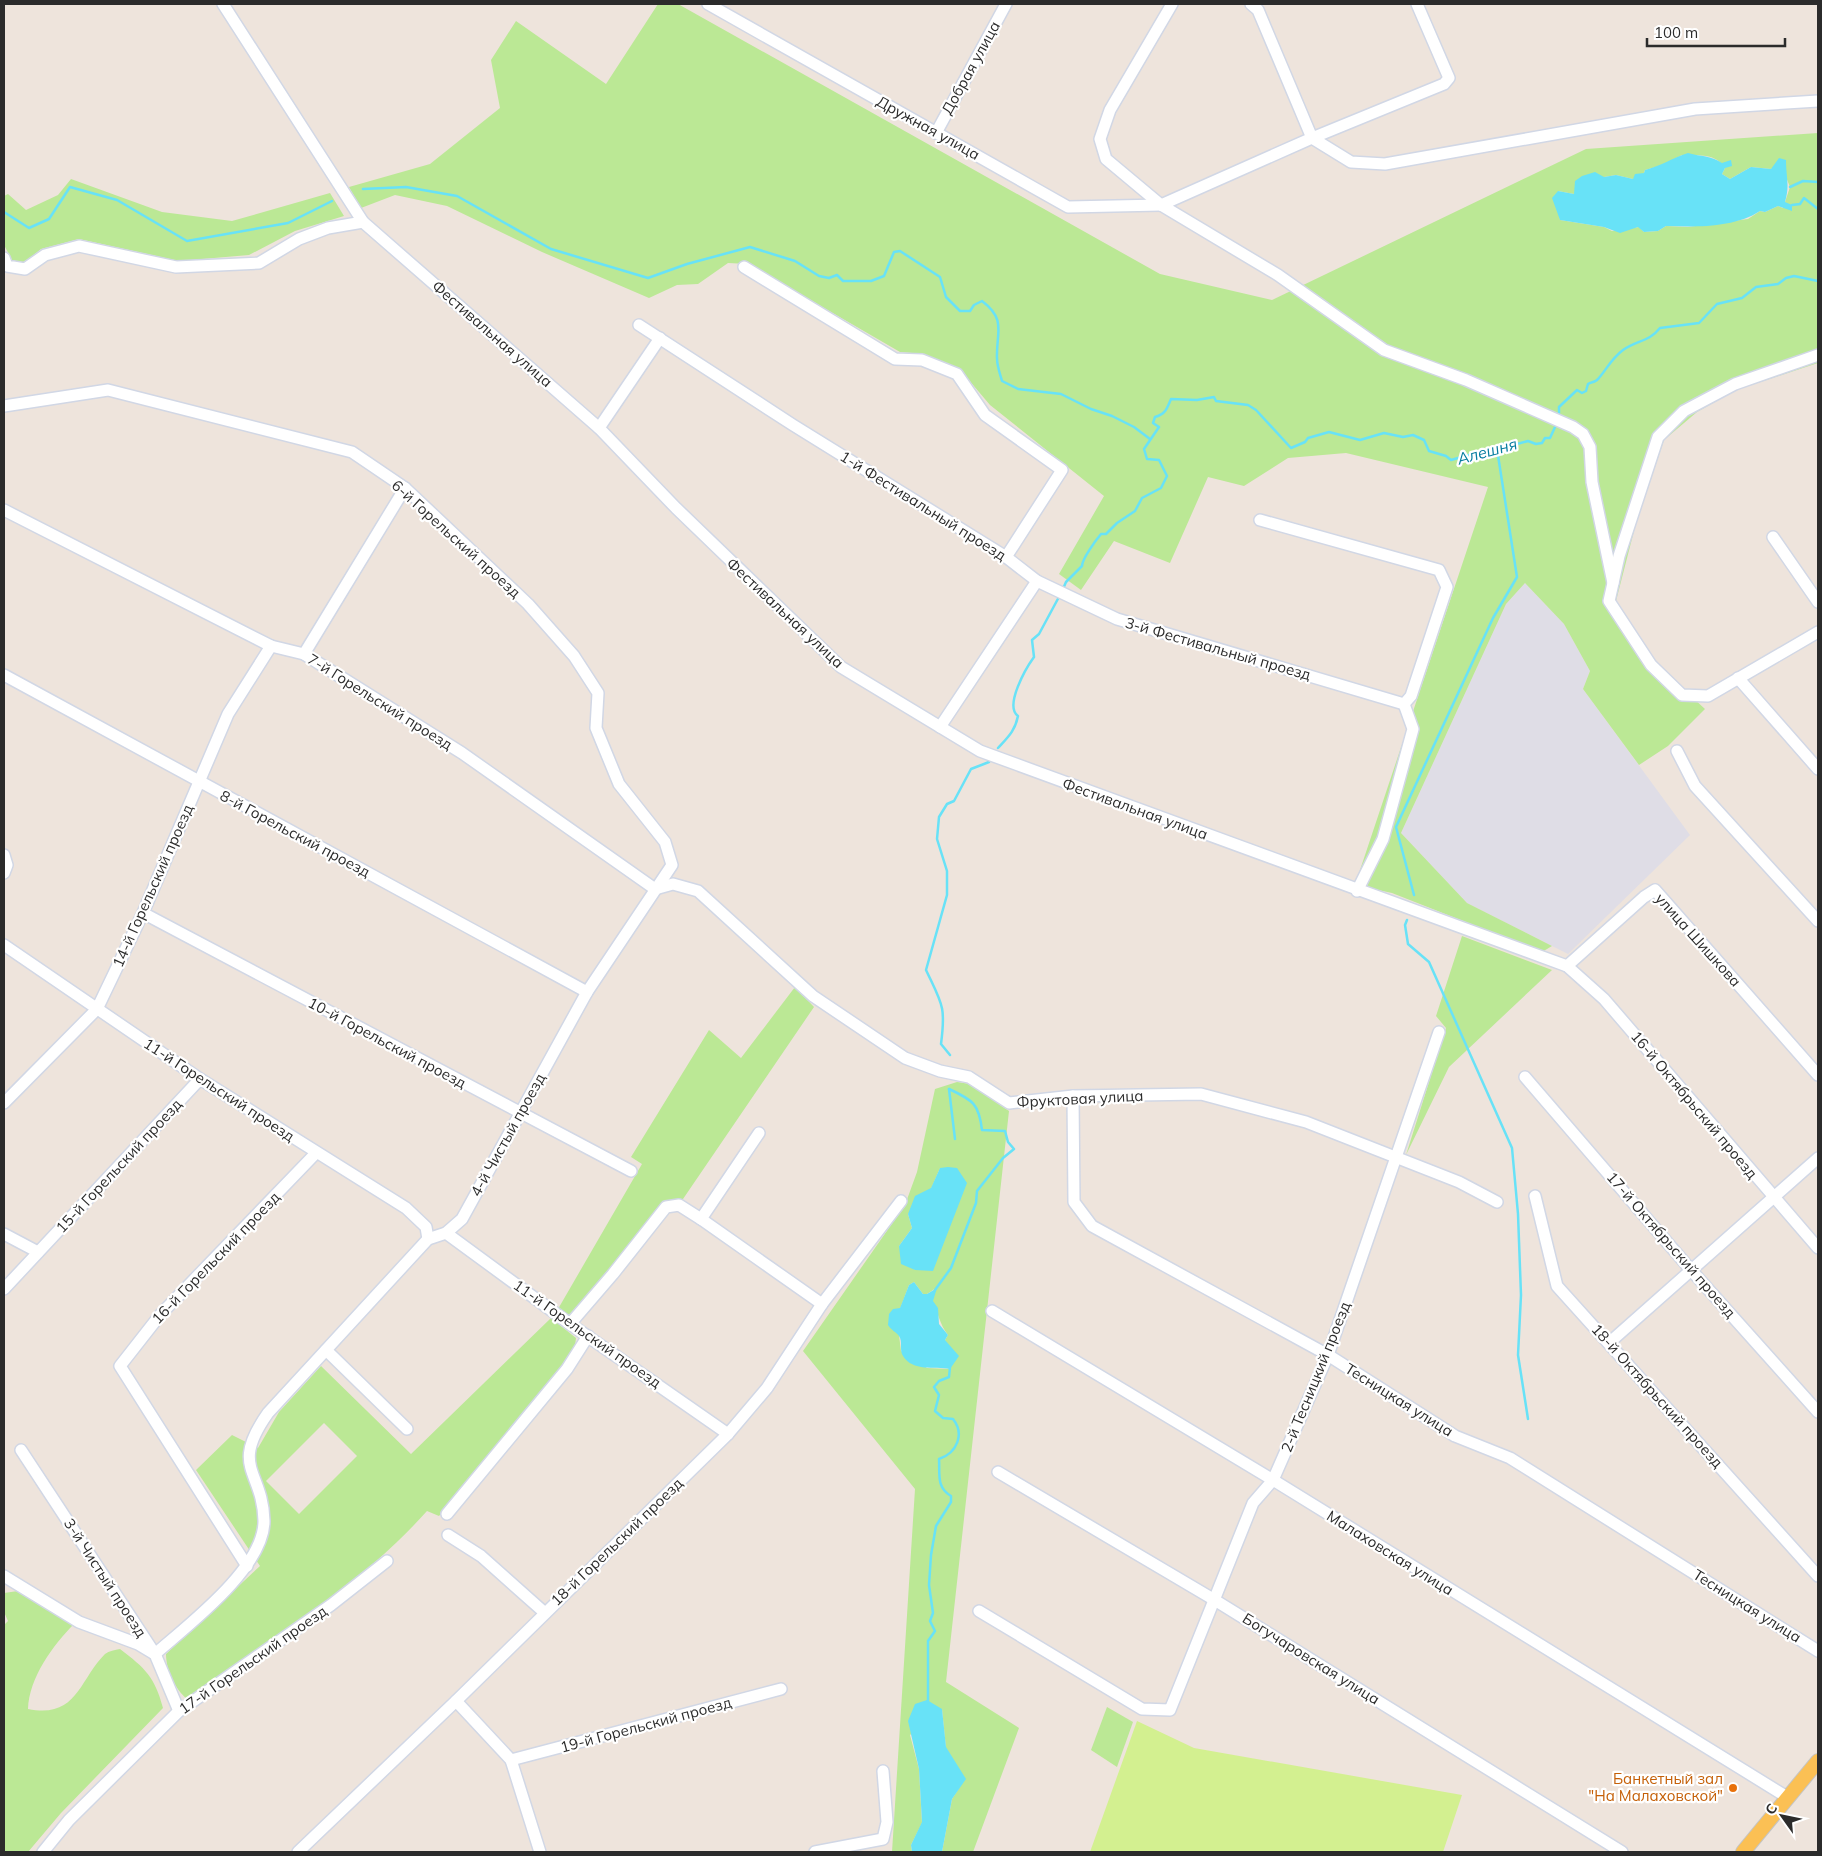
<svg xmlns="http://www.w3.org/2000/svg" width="1822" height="1856" font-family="Mulish,sans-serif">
	<rect width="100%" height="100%" fill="#eee4dc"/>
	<!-- industrial -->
	<path fill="#dfdde6" d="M1525 583 1564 624 1590 671 1583 689 1690 835 1568 954 1467 903 1401 833 1506 604Z"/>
	<!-- green -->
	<g fill="#bbe895" fill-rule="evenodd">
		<path d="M658 4H678L1160 274 1272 300 1586 149 1818 133V363L1736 390 1697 412 1664 440 1635 527 1616 601 1654 662 1705 709 1668 746 1639 765 1583 689 1590 671 1564 624 1525 583 1506 604 1401 833 1467 903 1552 946 1542 952 1392 893 1355 885 1488 487 1346 453 1288 458 1244 486 1208 477 1170 563 1114 541 1081 590 1059 574 1104 496 990 405 962 372 924 354 900 352 748 264 728 263 698 284 677 285 649 298 542 252 447 206 395 195 361 208 349 187 430 164 500 108 491 60 516 21 606 84ZM1682 155C1697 155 1716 153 1725 168L1722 174 1730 179 1751 167 1771 169 1786 161V177L1790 187 1783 208 1778 206 1765 212 1760 211 1748 219 1688 227 1666 226 1658 231 1644 232 1639 227 1612 231 1604 227 1560 220 1558 191 1574 194 1604 177 1616 175 1633 179 1644 173 1645 170 1663 165Z"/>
		<path d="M71 179 162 212 232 221 330 193 344 216 295 231 249 255 179 261 79 239 41 249 23 264 12 260 4 245V196L8 194 26 210 58 195Z"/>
		<path d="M1462 936 1552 970 1449 1067 1406 1155 1446 1028 1436 1016Z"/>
		<path d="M795 987 814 1007 683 1199 663 1201 609 1272 569 1317 558 1309 642 1164 631 1157 709 1030 741 1058Z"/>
		<path d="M957 1082 970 1084 1009 1111 946 1682 1019 1728 973 1852H942L952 1799 965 1779 946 1748 942 1709 910 1735 919 1769 922 1823 911 1845 912 1852H892L915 1489 803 1351 905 1205 917 1172 935 1089ZM940 1168 915 1270 899 1246 912 1228 908 1214 931 1189ZM914 1282 923 1294H927L936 1288 932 1301C939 1313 939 1324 948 1335L945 1340 950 1369 927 1368 901 1351 899 1335 900 1309 909 1285Z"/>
		<path d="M551 1318 576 1338 575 1346 564 1366 439 1516 427 1511C359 1587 270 1641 187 1699 175 1689 166 1670 166 1654L260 1566 196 1470 232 1435 258 1448 279 1412 321 1366 411 1454ZM324 1423 357 1456 299 1514 266 1481Z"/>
		<path d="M18 1591 74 1624C53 1645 29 1678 28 1709 77 1719 79 1680 105 1654 109 1651 115 1650 120 1649 145 1668 155 1677 163 1708L61 1813 28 1852H4V1625L8 1621 4 1612V1593Z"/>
		<path d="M1107 1707 1133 1722 1117 1767 1091 1750Z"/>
	</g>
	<!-- pitch -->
	<path fill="#d3f090" d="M1137 1721 1194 1748 1462 1795 1443 1852H1090Z"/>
	<!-- water -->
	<g fill="#68e2f7">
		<path d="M1688 153C1702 157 1710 155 1722 163L1731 160 1732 166 1725 168 1722 174 1730 179 1751 167 1771 169 1779 158 1786 160C1786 177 1790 185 1785 202L1792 205V211L1778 206 1765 212 1760 211C1734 228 1696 227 1666 226L1658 231 1644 232 1638 227 1620 233 1604 227 1560 220 1552 198 1558 191 1574 194 1575 181 1582 176 1595 172 1604 177 1616 175 1633 179 1635 174 1644 173 1645 170C1661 166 1672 158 1688 153Z"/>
		<path d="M948 1167 957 1168 967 1183 933 1271 915 1270 901 1264 899 1246 912 1228 908 1214 915 1196 931 1188 940 1168Z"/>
		<path d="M914 1282 923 1294H927L937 1288 933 1301 938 1308 939 1324 948 1335 945 1340 959 1356 950 1369C934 1366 913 1372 903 1356 899 1350 903 1342 899 1336 896 1332 891 1330 888 1325L889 1314 893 1309 900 1308 909 1285Z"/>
		<path d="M927 1700 942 1709 946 1747 966 1779 952 1799 942 1852H912L911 1845 922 1822 919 1769 908 1721 915 1704Z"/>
	</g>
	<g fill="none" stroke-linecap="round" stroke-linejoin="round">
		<!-- stream -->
		<g stroke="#68e2f7" stroke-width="2.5">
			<path d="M1790 187 1803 181 1818 182"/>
			<path d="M363 189 406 187 457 196 551 249 648 278 687 264 750 247 795 261 819 276 829 278 837 275 843 281H871L884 276 894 252 900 251 940 277 946 297 960 311H970L974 305 982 301C1007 320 996 332 997 358 997 366 1000 374 1002 381L1018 389 1061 394 1091 409 1112 416 1134 427 1150 439"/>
			<path d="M1792 205 1800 204 1804 198 1818 209"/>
			<path d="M4 212 29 228 49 219 70 187 117 200 187 241 288 223 332 201"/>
			<path d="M1559 413V407L1577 390 1582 393 1586 391 1588 384C1591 382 1596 382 1598 379 1607 369 1611 359 1623 350 1637 340 1649 342 1660 328L1699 323 1717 304 1742 298 1756 287 1778 284 1786 278 1794 276 1818 281"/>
			<path d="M1063 589 1066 582 1082 566C1082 559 1096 540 1101 534H1106L1117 523 1135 511 1142 498 1161 488 1167 476 1159 460 1147 459 1144 449 1159 427 1153 423 1155 417C1166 414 1167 408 1171 399L1197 400 1214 397 1216 401 1248 405 1256 410 1291 448 1305 442 1308 438 1329 432 1360 440 1384 433 1403 437 1413 435 1424 440 1429 451 1446 456 1451 460 1490 449H1497L1502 444H1517L1528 441 1536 444 1542 443 1545 438H1550L1555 427"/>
			<path d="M998 748C1008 737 1015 731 1018 716 1004 706 1026 668 1034 657L1032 640 1039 634 1060 595"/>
			<path d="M1414 895 1396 827 1493 618 1517 577 1497 449"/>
			<path d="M1407 920 1405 925 1408 944 1429 962 1512 1148 1518 1214 1521 1295 1518 1355 1528 1419"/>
			<path d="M950 1055 941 1044C946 1006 942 1004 926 970L947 895V871L937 839 939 817 947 804 954 801 971 769 989 762"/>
			<path d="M949 1089 955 1139"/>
			<path d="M935 1290 951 1268 976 1203 977 1191 1003 1158 1014 1149 1008 1142 1005 1131 982 1130C979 1104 973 1100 949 1089"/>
			<path d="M928 1702V1641L935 1631 930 1621 933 1613 929 1585 931 1555 936 1526 951 1502V1496C936 1487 940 1474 939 1459 957 1453 965 1434 953 1419L943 1418 935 1411 939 1395 934 1387 939 1381 949 1377 950 1367"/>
		</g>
		<!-- minor casing -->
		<g stroke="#d1d7e5" stroke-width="14">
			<g id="minor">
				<path d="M223 4 363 222 599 428 676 508 841 667 980 751 1567 966 1604 999 1818 1248"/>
				<path d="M708 4 1068 207 1161 205"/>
				<path d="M1251 4 1258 10 1312 138 1444 84 1449 78 1417 4"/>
				<path d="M936 133 1006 4"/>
				<path d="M1161 205 1106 159 1100 139 1110 110 1172 4"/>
				<path d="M4 258 7 266 25 269 45 255 79 246 176 267 259 263 299 239 328 228 363 222"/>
				<path d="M744 267 895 359 922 360 957 374 985 415 1062 470 1006 557"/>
				<path d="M639 325 793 425 1006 557 1037 581 1117 619 1404 704"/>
				<path d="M1818 355 1735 384 1684 411 1658 437 1619 556 1609 601 1651 665 1682 695 1708 696 1818 632"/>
				<path d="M4 406 108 390 352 452 405 488 528 604 574 656 598 693 596 728 619 784 665 842 672 865 587 992 462 1219 446 1233 428 1239 268 1413C229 1468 263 1470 264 1521 264 1568 188 1625 155 1654"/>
				<path d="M599 428 660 338"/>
				<path d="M4 510 271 646 304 654 462 753 655 889"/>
				<path d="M1260 520 1439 570 1447 587 1411 696 1404 704"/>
				<path d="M1773 537 1818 602"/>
				<path d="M1613 583 1592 482 1590 447 1583 434 1573 427 1466 380 1384 350 1278 275 1161 205 1312 138 1351 162 1385 164 1695 109 1818 101"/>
				<path d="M304 654 405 488"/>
				<path d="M4 675 587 992"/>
				<path d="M1738 678 1818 769"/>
				<path d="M940 727 1037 581"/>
				<path d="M1677 751 1695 786 1818 921"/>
				<path d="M4 855 7 865 4 873"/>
				<path d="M655 889 673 884 698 891 813 996 905 1058 940 1071 969 1077 1009 1103 1073 1096 1201 1094 1306 1122 1459 1182 1497 1202"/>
				<path d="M1357 891 1383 839 1413 729 1404 704"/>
				<path d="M143 913 631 1171"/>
				<path d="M4 945 200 1079 406 1208 426 1227 428 1239"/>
				<path d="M1567 966 1644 897 1655 890 1818 1075"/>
				<path d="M1525 1077 1691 1270 1818 1412"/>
				<path d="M1073 1096 1074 1202 1092 1226 1328 1355 1455 1436 1510 1458 1818 1651"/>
				<path d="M4 1103 97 1009 143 913 228 714 271 646"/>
				<path d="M1535 1196 1557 1286 1818 1576"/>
				<path d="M701 1219 822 1304"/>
				<path d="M446 1233 570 1324 728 1434"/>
				<path d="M4 1234 38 1252"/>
				<path d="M4 1289 200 1079"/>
				<path d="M992 1311 1273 1480 1787 1797"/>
				<path d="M570 1324 613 1274 666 1207 679 1205 701 1219 759 1133"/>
				<path d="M1610 1342 1818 1158"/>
				<path d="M326 1350 407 1429"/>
				<path d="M21 1450 155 1654 179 1711"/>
				<path d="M998 1472 1213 1599 1622 1852"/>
				<path d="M447 1514 567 1369 588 1336"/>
				<path d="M448 1535 481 1556 545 1613"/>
				<path d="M247 1566 120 1366 160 1315 316 1153"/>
				<path d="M4 1576 79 1622 138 1644 153 1653"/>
				<path d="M979 1611 1142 1709 1170 1710 1253 1503 1273 1480 1328 1355 1439 1032"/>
				<path d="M456 1701 511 1760 540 1852"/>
				<path d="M511 1760 781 1689"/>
				<path d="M43 1852 69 1820 179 1711 331 1605 387 1561"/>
				<path d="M298 1852 456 1701 728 1434 767 1388 822 1304 901 1201"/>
				<path d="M815 1852 883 1839 887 1822 883 1771"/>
			</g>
		</g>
		<!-- major casing -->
		<g stroke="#c4c4c4" stroke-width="16">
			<path id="major" d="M1743 1852 1818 1761"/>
		</g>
		<!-- minor -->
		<use href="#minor" stroke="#fff" stroke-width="11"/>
		<!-- major -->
		<use href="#major" stroke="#fbc054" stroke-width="14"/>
	</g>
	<!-- markers -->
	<circle fill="#e8710a" stroke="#fff" stroke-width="2" cx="1733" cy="1788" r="5"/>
	<g text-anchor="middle" stroke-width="4.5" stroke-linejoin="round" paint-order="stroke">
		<!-- street labels -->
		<g font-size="15" fill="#2b2b2b" stroke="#fff">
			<text transform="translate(971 68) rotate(-61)" y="5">Добрая улица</text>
			<text transform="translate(928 128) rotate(29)" y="5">Дружная улица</text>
			<text transform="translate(492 334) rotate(41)" y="5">Фестивальная улица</text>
			<text transform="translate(923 506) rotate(32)" y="5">1-й Фестивальный проезд</text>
			<text transform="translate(456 539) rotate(42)" y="5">6-й Горельский проезд</text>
			<text transform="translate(785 613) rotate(43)" y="5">Фестивальная улица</text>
			<text transform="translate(1218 649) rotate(16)" y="5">3-й Фестивальный проезд</text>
			<text transform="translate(380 702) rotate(32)" y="5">7-й Горельский проезд</text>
			<text transform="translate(1135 809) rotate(20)" y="5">Фестивальная улица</text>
			<text transform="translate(295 834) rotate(28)" y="5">8-й Горельский проезд</text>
			<text transform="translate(153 886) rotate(-66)" y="5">14-й Горельский проезд</text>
			<text transform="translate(1698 940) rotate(48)" y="5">улица Шишкова</text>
			<text transform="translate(387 1043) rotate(28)" y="5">10-й Горельский проезд</text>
			<text transform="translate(219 1090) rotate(33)" y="5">11-й Горельский проезд</text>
			<text transform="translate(1080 1099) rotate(-3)" y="5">Фруктовая улица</text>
			<text transform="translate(1694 1105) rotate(50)" y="5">16-й Октябрьский проезд</text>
			<text transform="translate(508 1135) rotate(-61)" y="5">4-й Чистый проезд</text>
			<text transform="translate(119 1166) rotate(-47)" y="5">15-й Горельский проезд</text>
			<text transform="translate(1671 1245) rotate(49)" y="5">17-й Октябрьский проезд</text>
			<text transform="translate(216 1258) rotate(-46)" y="5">16-й Горельский проезд</text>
			<text transform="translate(587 1334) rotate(35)" y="5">11-й Горельский проезд</text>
			<text transform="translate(1316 1377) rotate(-68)" y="5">2-й Тесницкий проезд</text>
			<text transform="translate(1657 1396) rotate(48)" y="5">18-й Октябрьский проезд</text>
			<text transform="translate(1399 1400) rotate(32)" y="5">Тесницкая улица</text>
			<text transform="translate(617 1542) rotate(-44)" y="5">18-й Горельский проезд</text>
			<text transform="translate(1390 1553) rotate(32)" y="5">Малаховская улица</text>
			<text transform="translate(105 1578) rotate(57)" y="5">3-й Чистый проезд</text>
			<text transform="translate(1747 1606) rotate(32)" y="5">Тесницкая улица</text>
			<text transform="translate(1311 1659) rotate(32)" y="5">Богучаровская улица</text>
			<text transform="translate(253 1660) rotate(-35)" y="5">17-й Горельский проезд</text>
			<text transform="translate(646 1725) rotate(-15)" y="5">19-й Горельский проезд</text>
		</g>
		<!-- food labels -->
		<g font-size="15" fill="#c56008" stroke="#fff" text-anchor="end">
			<text x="1723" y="1784">Банкетный зал<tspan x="1723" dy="17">"На Малаховской"</tspan></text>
		</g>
		<!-- water labels -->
		<g font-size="16" font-style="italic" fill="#057c9f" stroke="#fff">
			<text transform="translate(1487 451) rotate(-15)" y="6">Алешня</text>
		</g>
	</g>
	<!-- border -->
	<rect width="1822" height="1856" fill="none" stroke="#2b2b2b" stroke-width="10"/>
	<!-- north arrow -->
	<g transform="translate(1782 1816) rotate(303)" stroke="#ffffff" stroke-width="4" paint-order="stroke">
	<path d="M0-4L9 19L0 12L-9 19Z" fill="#2b2b2b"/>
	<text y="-8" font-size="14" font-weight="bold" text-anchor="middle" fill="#2b2b2b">С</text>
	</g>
	<!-- scale -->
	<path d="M1647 38v8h138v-8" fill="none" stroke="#2b2b2b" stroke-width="2.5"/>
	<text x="1654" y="38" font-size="15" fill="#2b2b2b" stroke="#ffffff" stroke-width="4" paint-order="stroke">100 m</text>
</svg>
